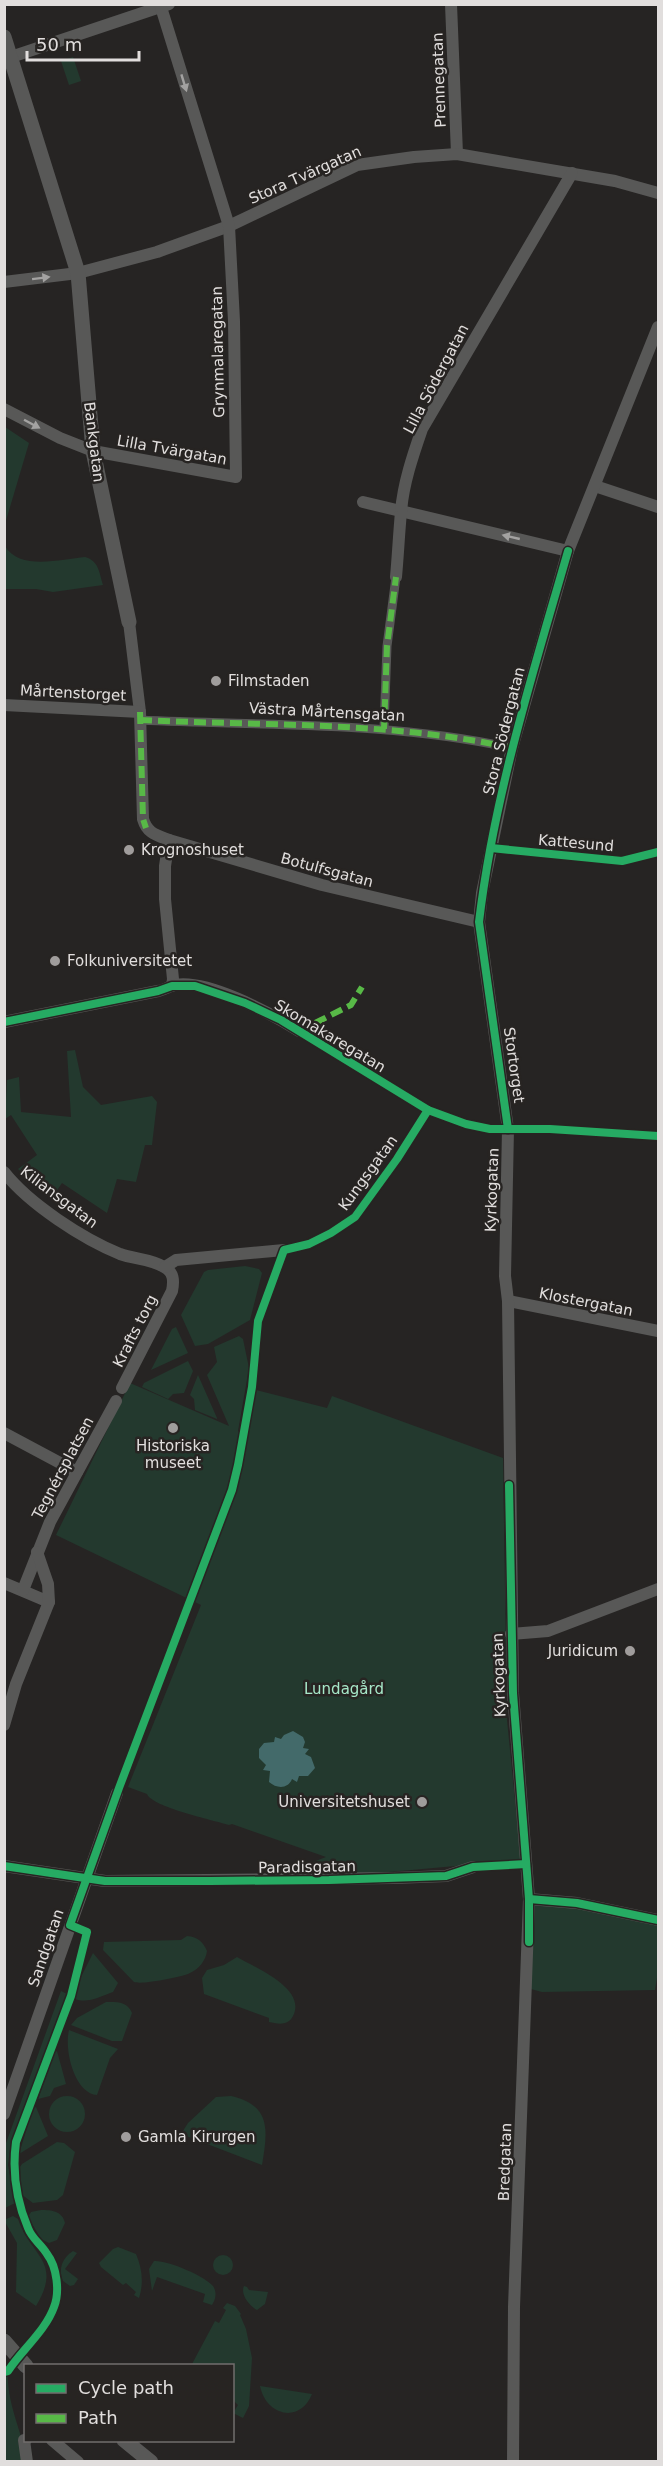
<svg xmlns="http://www.w3.org/2000/svg" width="663" height="2466" font-family="'DejaVu Sans',sans-serif">
	<rect width="100%" height="100%" fill="#262423"/>
	<!-- green -->
	<g fill="#23392e">
		<path d="M73 57 81 81 69 85 61 61Z"/>
		<path d="M5 427 29 443 5 524Z"/>
		<path d="M5 546C19 571 62 559 85 557 99 561 99 572 103 585L53 592 36 589H5Z"/>
		<path d="M75 1050 83 1087 101 1105 152 1096 157 1102 152 1145H145L136 1182 117 1179 107 1213 62 1183 51 1199 18 1169 37 1155 11 1115 5 1119 7 1080 19 1077 21 1112 71 1117 67 1051Z"/>
		<path d="M245 1266 259 1269 262 1273 250 1320 208 1344 195 1346 181 1315 204 1272 208 1270Z"/>
		<path d="M176 1327 188 1353 151 1370 172 1329Z"/>
		<path d="M239 1336 243 1339 249 1368 238 1431 248 1434 256 1390 327 1408 332 1396 503 1458 507 1720 521 1860 335 1877 334 1873H298L302 1861 313 1862 326 1857 232 1824 229 1825C213 1820 152 1807 147 1794L128 1787 201 1605 56 1535 130 1383 229 1426 207 1375 217 1362 214 1347Z"/>
		<path d="M188 1361 193 1371 184 1393 173 1394 168 1399 142 1387 144 1383Z"/>
		<path d="M198 1375 217 1418V1419L195 1410 194 1399 190 1395Z"/>
		<path d="M529 1899 658 1920V1972L655 1990 542 1992 527 1988Z"/>
		<path d="M187 1936C198 1937 203 1942 207 1951 206 1960 199 1969 190 1973 182 1977 142 1985 134 1982L103 1950 104 1942 181 1940Z"/>
		<path d="M93 1953 118 1983 113 1992C101 1996 88 2004 75 1999L81 1977Z"/>
		<path d="M237 1957C256 1968 307 1989 293 2016 288 2026 278 2024 269 2022V2018L204 1994 202 1978 207 1970 224 1965Z"/>
		<path d="M61 1991 67 1994 10 2149 8 2165 15 2203 5 2208V2146Z"/>
		<path d="M106 2002C117 2002 127 2001 132 2013L122 2041H112L71 2025 77 2018Z"/>
		<path d="M69 2030 118 2049 110 2058 97 2095C74 2093 64 2049 69 2030Z"/>
		<path d="M57 2051 66 2084 54 2088 50 2096 38 2099 55 2052Z"/>
		<circle cx="67" cy="2114" r="18"/>
		<path d="M231 2096C271 2105 268 2130 262 2165L181 2134 188 2123 216 2097Z"/>
		<path d="M36 2107 48 2136 19 2154 33 2108Z"/>
		<path d="M57 2142 64 2143 75 2152 63 2195 57 2200 33 2203 21 2194 20 2167 22 2164Z"/>
		<path d="M41 2210C52 2210 62 2211 65 2223L57 2240 49 2243 41 2239 28 2217 31 2212Z"/>
		<path d="M13 2216 18 2219C31 2257 63 2261 36 2306L16 2292 17 2243 4 2220Z"/>
		<path d="M118 2247 136 2254C142 2268 144 2283 139 2298L134 2295 136 2292 126 2283 123 2285 101 2267 99 2263 113 2249Z"/>
		<path d="M73 2251 77 2253 65 2269 78 2279 74 2285 70 2286 63 2281C58 2269 62 2258 73 2251Z"/>
		<circle cx="223" cy="2265" r="10"/>
		<path d="M154 2261C167 2260 205 2276 213 2286 217 2292 216 2299 212 2305L203 2302 205 2294 157 2277 152 2291 149 2269Z"/>
		<path d="M244 2286 247 2287 249 2290 268 2292 265 2304 257 2310C249 2306 240 2294 244 2286Z"/>
		<path d="M227 2303 235 2306 241 2314 240 2315 246 2329 252 2358 249 2406 243 2418 233 2413 238 2405 233 2400 232 2366 192 2364 215 2321 219 2323 226 2310 223 2308Z"/>
		<path d="M4 2368 8 2371C6 2402 22 2431 27 2461H5Z"/>
		<path d="M260 2386 312 2394C300 2424 266 2416 260 2386Z"/>
	</g>
	<!-- water -->
	<path fill="#436a6a" d="M293 1731 303 1737 305 1742 303 1748 309 1749 305 1754 311 1757 315 1768 308 1776H299L297 1782 292 1779C288 1789 277 1789 269 1782L270 1771 263 1770 266 1765 259 1758V1749L264 1743 274 1742 275 1737 281 1739 284 1735Z"/>
	<g fill="none" stroke-linecap="round" stroke-linejoin="round">
		<!-- pedestrian -->
		<g stroke="#585857" stroke-width="9">
			<path d="M140 720C265 726 390 721 512 748"/>
			<path d="M384 729 387 646 396 577"/>
			<path d="M508 1129H550L658 1136"/>
		</g>
		<!-- minor -->
		<g stroke="#585857" stroke-width="12">
			<path d="M451 4 457 154"/>
			<path d="M11 57 169 4"/>
			<path d="M4 282 78 273 157 252 229 226 357 165 414 157 457 154 615 181 658 193"/>
			<path d="M4 409 60 438 93 451 236 477 234 321 229 226 160 4"/>
			<path d="M595 486 658 507"/>
			<path d="M363 502 568 551"/>
			<path d="M396 577C398 555 399 533 401 512 403 484 413 455 422 429L572 173"/>
			<path d="M129 622 140 712 143 819C147 833 156 835 169 840L322 885 479 922"/>
			<path d="M4 705 140 712"/>
			<path d="M169 840 165 866V899L173 979 172 986"/>
			<path d="M4 1022 158 991C163 990 167 988 171 986 203 976 272 1014 299 1031"/>
			<path d="M4 1172C29 1204 83 1239 120 1254 134 1259 152 1259 164 1267 174 1272 174 1281 172 1291L122 1388"/>
			<path d="M165 1267 176 1260 284 1250"/>
			<path d="M508 1301 658 1331"/>
			<path d="M4 1433 77 1472"/>
			<path d="M4 1583 49 1602"/>
			<path d="M23 1590 50 1522 116 1401"/>
			<path d="M511 1634 548 1631 658 1589"/>
			<path d="M4 1725 16 1684 49 1602 48 1584 37 1552"/>
			<path d="M4 1866 105 1881 394 1878 446 1876 473 1867"/>
			<path d="M529 1899 577 1903 658 1920"/>
			<path d="M4 2114 117 1793"/>
			<path d="M26 2440H24L27 2462"/>
			<path d="M52 2440 78 2462"/>
			<path d="M513 2462 514 2307 529 1899 513 1693 508 1301 505 1276 508 1129 479 922 482 893 512 748 568 551 658 327"/>
		</g>
		<!-- tertiary -->
		<g stroke="#585857" stroke-width="15">
			<path d="M4 37 78 273 93 451 129 622"/>
			<path d="M4 2341 26 2366"/>
			<path d="M124 2440 151 2462"/>
		</g>
		<!-- quiet -->
		<g stroke="#58b947" stroke-width="6" stroke-dasharray="12 6" stroke-linecap="butt">
			<path d="M140 712 143 819 146 828"/>
			<path d="M140 720C265 726 390 721 512 748"/>
			<path d="M384 729 387 646 396 577"/>
			<path d="M299 1031 351 1005 362 987"/>
		</g>
		<!-- cycleway casing -->
		<g stroke="#272422" stroke-width="11">
			<g id="cycleway">
				<path d="M491 848 622 861 658 852"/>
				<path d="M4 1022 158 991 172 986H195L245 1003 281 1020 428 1110 466 1124 490 1129H550L658 1136"/>
				<path d="M508 1129 479 922C494 795 533 673 568 551"/>
				<path d="M509 1485 513 1693 529 1899V1942"/>
				<path d="M4 1866 105 1881H210L329 1880 446 1876 473 1867 526 1864"/>
				<path d="M529 1899 577 1903 658 1920"/>
				<path d="M4 2372 8 2371C22 2350 46 2330 54 2307 60 2292 57 2267 47 2254 41 2244 32 2239 28 2228 16 2200 12 2172 16 2142L71 1996 87 1932 70 1925 119 1788 232 1490 238 1465 252 1387 258 1321 284 1250 309 1244 331 1233 355 1217 397 1159 428 1110"/>
			</g>
		</g>
		<!-- cycleway -->
		<use href="#cycleway" stroke="#26ab63" stroke-width="8"/>
	</g>
	<!-- one-way arrows -->
	<defs><path id="oneway-solid" d="M-6-.8H1V-3.2L6.5 0L1 3.2V.8H-6Z" transform="scale(1.5)"/></defs>
	<g fill="#a3a2a1">
		<use href="#oneway-solid" transform="translate(184 83) rotate(73)"/>
		<use href="#oneway-solid" transform="translate(41 278) rotate(-7)"/>
		<use href="#oneway-solid" transform="translate(32 424) rotate(28)"/>
		<use href="#oneway-solid" transform="translate(511 537) rotate(-167)"/>
	</g>
	<!-- markers -->
	<g fill="#a09d9c" stroke="#272422" stroke-width="2">
		<circle cx="216" cy="681" r="6"/>
		<circle cx="129" cy="850" r="6"/>
		<circle cx="55" cy="961" r="6"/>
		<circle cx="173" cy="1428" r="6"/>
		<circle cx="630" cy="1651" r="6"/>
		<circle cx="422" cy="1802" r="6"/>
		<circle cx="126" cy="2137" r="6"/>
	</g>
	<g text-anchor="middle" stroke-width="5" stroke-linejoin="round" paint-order="stroke">
		<!-- street labels -->
		<g font-size="15" fill="#e1dedd" stroke="#272422">
			<text transform="translate(439 80) rotate(-92)" y="5">Prennegatan</text>
			<text transform="translate(305 175) rotate(-24)" y="5">Stora Tvärgatan</text>
			<text transform="translate(218 352) rotate(-91)" y="5">Grynmalaregatan</text>
			<text transform="translate(436 379) rotate(-62)" y="5">Lilla Södergatan</text>
			<text transform="translate(94 442) rotate(83)" y="5">Bankgatan</text>
			<text transform="translate(172 450) rotate(10)" y="5">Lilla Tvärgatan</text>
			<text transform="translate(73 693) rotate(3)" y="5">Mårtenstorget</text>
			<text transform="translate(327 712) rotate(3)" y="5">Västra Mårtensgatan</text>
			<text transform="translate(504 731) rotate(-76)" y="5">Stora Södergatan</text>
			<text transform="translate(576 843) rotate(5)" y="5">Kattesund</text>
			<text transform="translate(327 870) rotate(15)" y="5">Botulfsgatan</text>
			<text transform="translate(330 1036) rotate(31)" y="5">Skomakaregatan</text>
			<text transform="translate(514 1065) rotate(82)" y="5">Stortorget</text>
			<text transform="translate(368 1173) rotate(-54)" y="5">Kungsgatan</text>
			<text transform="translate(492 1190) rotate(-88)" y="5">Kyrkogatan</text>
			<text transform="translate(59 1197) rotate(37)" y="5">Kiliansgatan</text>
			<text transform="translate(586 1302) rotate(11)" y="5">Klostergatan</text>
			<text transform="translate(135 1331) rotate(-63)" y="5">Krafts torg</text>
			<text transform="translate(63 1468) rotate(-62)" y="5">Tegnérsplatsen</text>
			<text transform="translate(499 1675) rotate(-92)" y="5">Kyrkogatan</text>
			<text transform="translate(307 1867) rotate(-1)" y="5">Paradisgatan</text>
			<text transform="translate(46 1948) rotate(-71)" y="5">Sandgatan</text>
			<text transform="translate(505 2162) rotate(-88)" y="5">Bredgatan</text>
		</g>
		<!-- poi labels -->
		<g font-size="15" fill="#e1dedd" stroke="#272422" text-anchor="start">
			<text x="228" y="686">Filmstaden</text>
			<text x="141" y="855">Krognoshuset</text>
			<text x="67" y="966">Folkuniversitetet</text>
			<text x="173" y="1451" text-anchor="middle">Historiska<tspan x="173" dy="17">museet</tspan></text>
			<text x="618" y="1656" text-anchor="end">Juridicum</text>
			<text x="410" y="1807" text-anchor="end">Universitetshuset</text>
			<text x="138" y="2142">Gamla Kirurgen</text>
		</g>
		<!-- park labels -->
		<g font-size="15" fill="#a6e7c8" stroke="#272422">
			<text x="344" y="1694">Lundagård</text>
		</g>
	</g>
	<!-- border -->
	<rect width="663" height="2466" fill="none" stroke="#e1dedd" stroke-width="12"/>
	<!-- legend -->
	<rect x="24" y="2364" width="210" height="78" fill="#272422" stroke="#716e6d" stroke-width="1.5"/>
	<rect x="36" y="2384" width="30" height="9" fill="#26ab63" stroke="#716e6d" stroke-width="1.5"/>
	<text x="78" y="2394" font-size="18" fill="#e1dedd">Cycle path</text>
	<rect x="36" y="2414" width="30" height="9" fill="#58b947" stroke="#716e6d" stroke-width="1.5"/>
	<text x="78" y="2424" font-size="18" fill="#e1dedd">Path</text>
	<!-- scale -->
	<path d="M27 51v9h112v-9" fill="none" stroke="#e1dedd" stroke-width="3"/>
	<text x="36" y="51" font-size="18" fill="#e1dedd" stroke="#272422" stroke-width="4.5" paint-order="stroke">50 m</text>
</svg>
